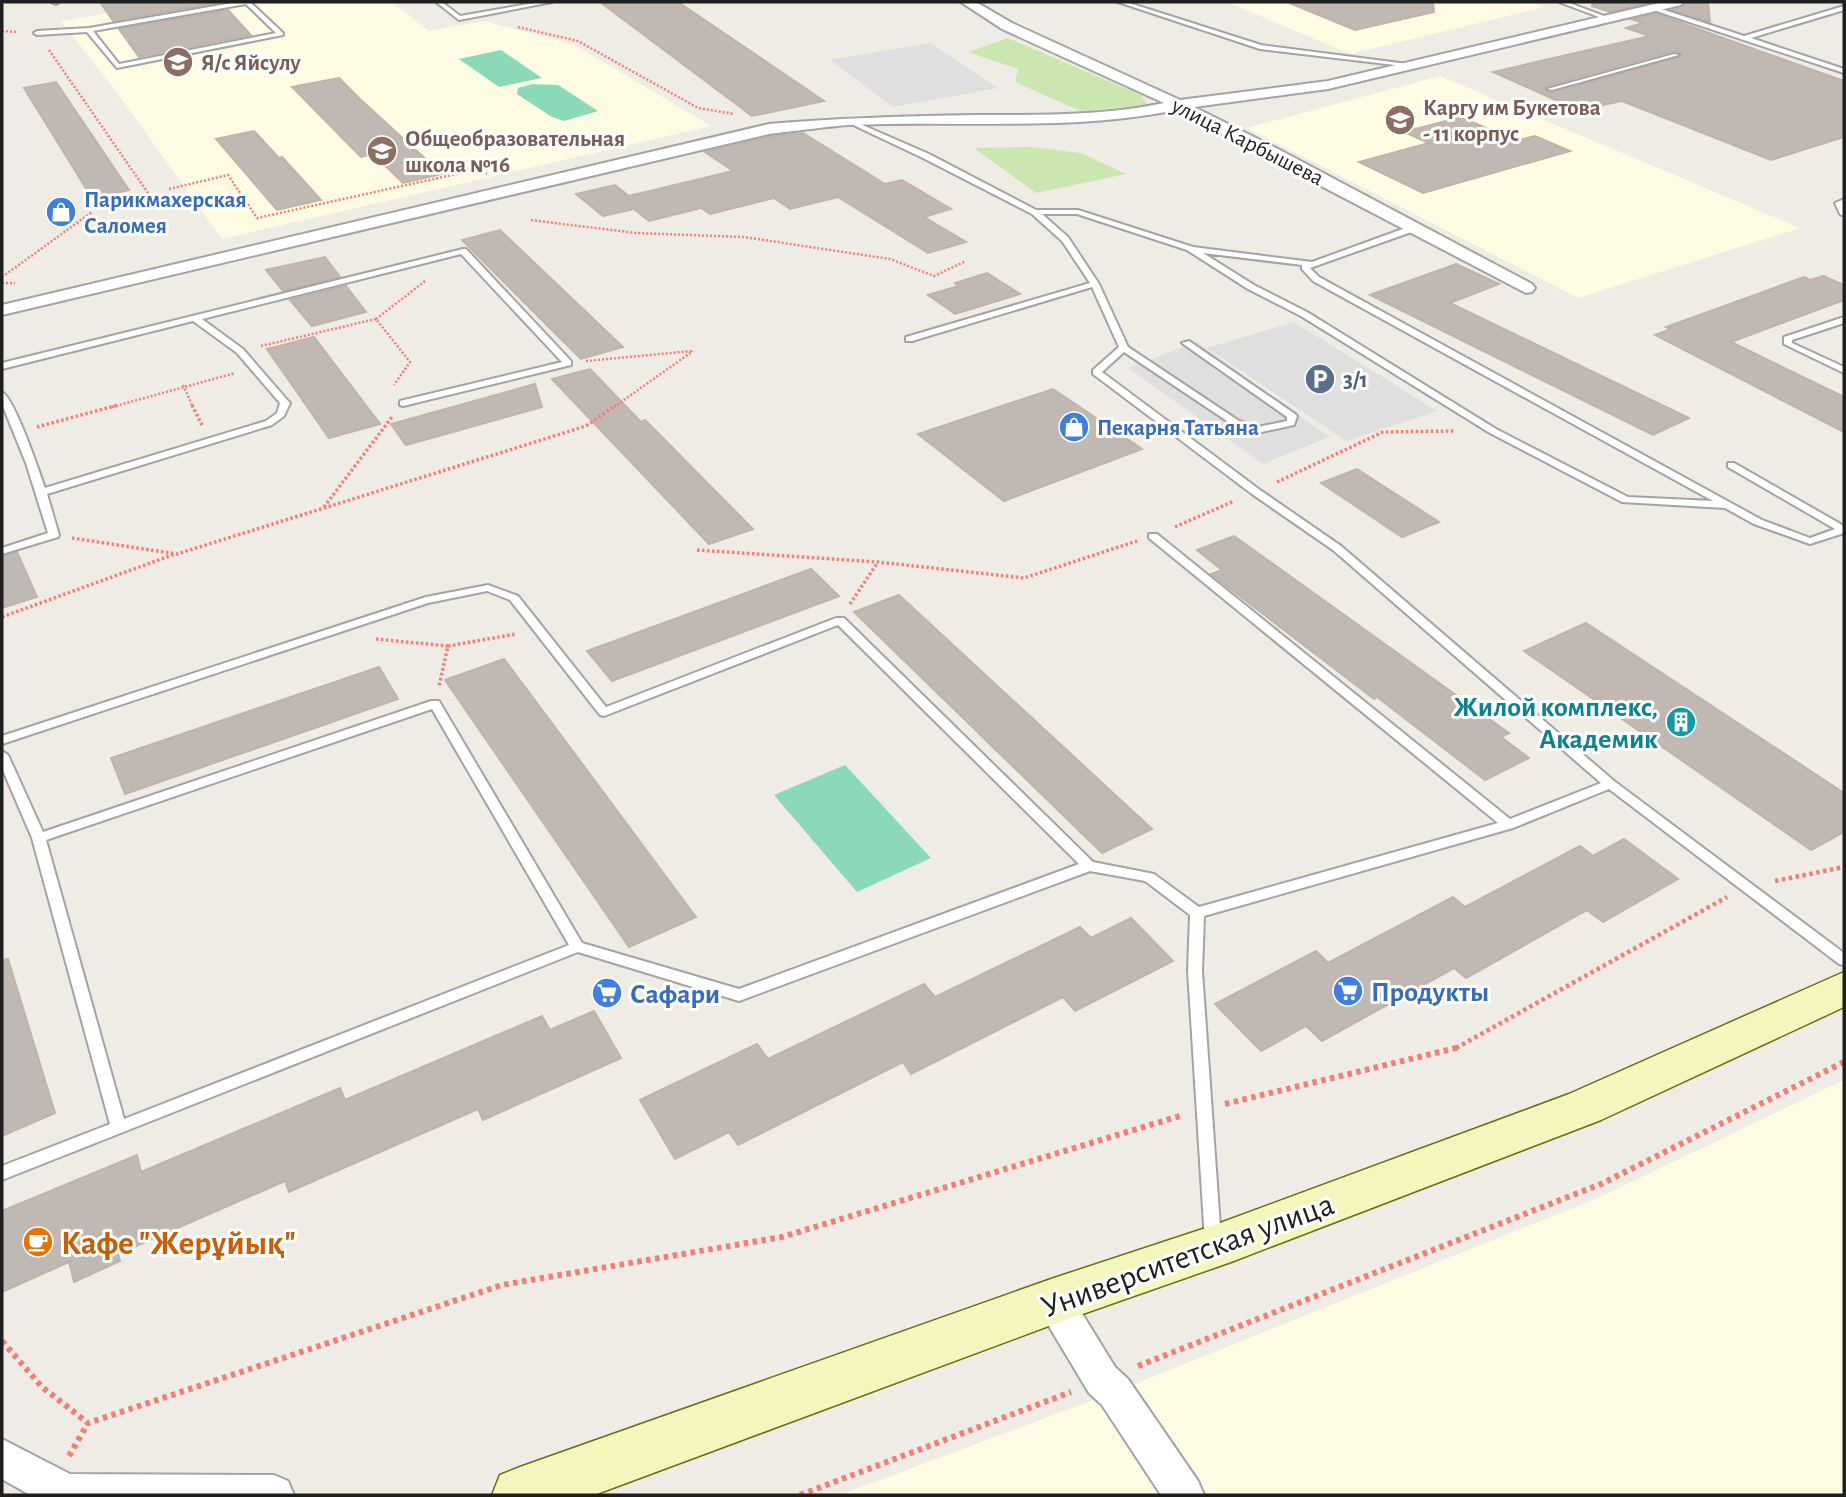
<svg xmlns="http://www.w3.org/2000/svg" width="1846" height="1497" font-family="'Alegreya Sans',sans-serif">
	<rect width="100%" height="100%" fill="#efece6"/>
	<!-- education -->
	<g fill="#fdfce2">
		<path d="M177 2H392L429 31 485 21 575 45 711 126 222 239 115 90 61 21Z"/>
		<path d="M1227 2H1531L1545 7 1350 54Z"/>
		<path d="M1440 76 1800 228 1578 298 1247 128Z"/>
		<path d="M1844 1080V1495H840L1115 1392 1602 1196Z"/>
	</g>
	<!-- grass -->
	<g fill="#cce6b0">
		<path d="M1008 38 1141 95 1147 105 1080 111 1015 82 1018 69 968 52Z"/>
		<path d="M1031 147 1081 153 1126 174 1036 193 974 148Z"/>
	</g>
	<!-- pitch -->
	<g fill="#8ad9b8">
		<path d="M501 50 542 78 499 87 459 59Z"/>
		<path d="M533 84 558 85 598 111 564 121 552 117 517 94 518 88Z"/>
		<path d="M845 765 931 858 857 892 774 795Z"/>
	</g>
	<!-- parking -->
	<g fill="#dfdfdf">
		<path d="M930 43 998 88 893 107 830 60Z"/>
		<path d="M1294 322 1437 411 1346 441 1207 348Z"/>
		<path d="M1197 342 1329 437 1263 464 1128 368Z"/>
	</g>
	<!-- building -->
	<g fill="#c0b8b3" stroke="#c0b3aa" stroke-width="2" fill-rule="evenodd">
		<path d="M100 2H222L113 21Z"/>
		<path d="M600 2H678L824 101 752 116Z"/>
		<path d="M1287 2H1433L1434 12 1355 30Z"/>
		<path d="M1593 2H1653L1610 12 1592 6Z"/>
		<path d="M1686 2H1708L1710 22 1672 10 1682 8Z"/>
		<path d="M228 10 251 35 139 57 119 29Z"/>
		<path d="M1656 14 1844 81V137L1771 160 1622 101 1578 110 1493 72 1650 36 1626 28 1643 23 1631 19ZM1673 51 1680 52 1681 56 1553 93 1545 90 1546 86Z"/>
		<path d="M339 78 361 100 442 174 403 183 373 154 361 157 292 87Z"/>
		<path d="M56 82 129 190 92 198 24 88Z"/>
		<path d="M1461 117 1515 141 1535 136 1570 151 1423 193 1359 162 1429 143 1404 132Z"/>
		<path d="M254 131 279 158 282 157 321 200 277 210 216 139Z"/>
		<path d="M803 133 885 184 902 180 951 209 924 217 966 242 928 253 838 197 790 209 774 198 710 214 701 208 649 221 634 209 603 216 576 194 615 185 629 196 733 171 705 152 769 137Z"/>
		<path d="M500 230 623 347 581 359 462 240Z"/>
		<path d="M325 257 340 277 283 291 266 270Z"/>
		<path d="M1456 264 1499 284 1450 303 1689 418 1653 435 1370 295Z"/>
		<path d="M987 273 1020 294 955 314 928 295 959 286 955 283Z"/>
		<path d="M1823 276 1844 285V300L1731 342 1844 397V432L1655 335 1671 329 1666 327 1804 277 1810 280Z"/>
		<path d="M346 286 366 312 312 326 290 300Z"/>
		<path d="M314 337 380 424 329 438 267 349Z"/>
		<path d="M590 369 641 422 645 420 753 529 709 544 552 379Z"/>
		<path d="M535 384 542 407 406 445 391 424Z"/>
		<path d="M1053 389 1142 449 1004 501 918 434Z"/>
		<path d="M1357 469 1439 522 1402 537 1321 483Z"/>
		<path d="M1234 536 1509 733 1501 737 1529 758 1485 780 1377 697 1374 699 1211 574 1222 570 1197 550Z"/>
		<path d="M17 552 37 597 2 608V556Z"/>
		<path d="M811 569 839 596 612 681 587 651Z"/>
		<path d="M899 595 1152 829 1102 853 854 612Z"/>
		<path d="M1586 623 1844 793V832L1811 850 1524 651Z"/>
		<path d="M504 659 528 691 696 917 629 947 445 680Z"/>
		<path d="M379 667 398 699 125 794 111 758Z"/>
		<path d="M1624 839 1678 879 1603 922 1587 910 1466 978 1454 968 1322 1041 1306 1026 1261 1051 1215 1004 1316 951 1328 963 1453 897 1465 907 1580 846 1593 856Z"/>
		<path d="M1131 918 1173 961 1075 1011 1063 997 911 1074 903 1062 738 1145 729 1132 675 1159 640 1100 757 1044 768 1059 924 984 935 997 1080 927 1091 938Z"/>
		<path d="M8 959 55 1113 2 1136V960Z"/>
		<path d="M594 1011 621 1058 483 1120 478 1109 289 1192 285 1181 118 1254 120 1261 74 1282 69 1262 2 1292V1211L137 1155 141 1172 340 1088 345 1100 542 1016 550 1030Z"/>
	</g>
	<g fill="none" stroke-linecap="round" stroke-linejoin="round">
		<!-- service casing -->
		<g stroke="#a3a3a3" stroke-width="4">
			<g id="service">
				<path d="M51 2H59L56 4Z"/>
				<path d="M238 2H250L283 33V35L117 68 87 32 37 35 34 33 37 31 89 28ZM246 4 276 33 119 64 93 31Z"/>
				<path d="M436 2H442L460 16 540 2H552L459 20Z"/>
				<path d="M1118 2H1126L1261 45 1415 65 1412 67 1260 49Z"/>
				<path d="M1559 2H1567L1612 19 1607 20Z"/>
				<path d="M1652 6 1744 36 1844 6V10L1751 38 1844 69V73L1650 9Z"/>
				<path d="M1674 54 1679 55 1552 90 1547 89Z"/>
				<path d="M847 120H851L929 154 1036 210H1078L1193 247 1312 262 1411 226H1417V230L1310 268 1319 277 1762 520 1810 538 1835 529 1728 467V463H1734L1844 526V533L1810 544 1754 524 1725 508 1622 502 1490 433 1301 316 1248 289 1187 250 1077 214H1042L1068 237 1099 284 1128 347 1239 421 1258 427 1287 421V417L1182 343 1189 341 1295 414 1297 416 1294 425 1257 433 1233 425 1124 352 1102 372 1260 490 1341 546 1614 781 1844 953V965L1839 964 1609 789 1513 828 1204 916 1202 971 1221 1241 1219 1246 1213 1248 1207 1246 1205 1241 1188 971 1190 915 1145 881 1090 871 739 1001 578 952 2 1180V1166L110 1124 32 838 2 768V751L8 755 43 832 431 701H439L582 943 739 989 1079 864 838 625 604 716 600 715 510 600 487 591 428 603 2 744V736L426 597 488 585 518 596 606 707 836 618H844L1093 862 1154 874 1199 907 1498 823 1149 538V534H1157L1510 819 1601 783 1333 550 1252 494 1093 374V370L1119 347 1092 287 912 341H906V337L1090 283 1062 241 1032 214 923 158 847 122ZM1203 253 1302 265V269L1313 281 1713 501 1628 497 1496 429 1307 312 1254 285ZM432 709 569 945 124 1119 46 840Z"/>
				<path d="M1844 199V216L1840 214 1835 203Z"/>
				<path d="M463 249H466L571 361V365L403 406 400 405V401L562 362 461 254 202 319 243 349 288 401 290 403 284 416 272 425 47 494 59 535 58 537 2 554V548L48 533 26 463 2 404V392C15 399 39 471 45 488L266 421 277 413 280 403 237 353 193 321 2 369V363Z"/>
				<path d="M1844 317V323L1792 340V343L1844 367V373L1784 344V337Z"/>
			</g>
		</g>
		<!-- minor casing -->
		<g stroke="#a3a3a3" stroke-width="4">
			<g id="minor">
				<path d="M961 2H976L1012 23 1180 100 1328 81 1663 2H1683L1681 5 1328 89 1194 107 1278 149 1532 284 1535 288 1532 292 1526 293 1176 110C1069 132 958 120 849 125 822 127 796 131 769 134L2 315V305L769 124C839 118 907 116 977 115 1039 115 1103 116 1164 103L1002 29Z"/>
				<path d="M1054 1285 1067 1289 1115 1367 1128 1379 1198 1481 1204 1495H1161L1102 1405 1089 1393 1041 1313 1036 1301 1041 1289Z"/>
				<path d="M2 1439 70 1474 274 1475 288 1481 294 1495H30L2 1479Z"/>
			</g>
		</g>
		<!-- secondary casing -->
		<g stroke="#69710c" stroke-width="3">
			<path id="secondary" d="M1844 972V1007L1601 1120 1231 1262 1054 1324 594 1495H492L500 1475 520 1467 1054 1278 1212 1226 1569 1094Z"/>
		</g>
		<!-- path-far3 -->
		<g stroke="#f17f76" stroke-width="2.5" stroke-dasharray="2 2" stroke-linecap="butt">
			<path d="M518 27 578 41 698 108 734 114"/>
			<path d="M2 31 18 32"/>
			<path d="M49 50 148 193"/>
			<path d="M169 189 228 175 257 218 479 169 487 174"/>
			<path d="M531 220 636 233 744 237 890 259 934 276 966 261"/>
			<path d="M2 277 92 212"/>
			<path d="M2 283H15"/>
			<path d="M376 319 425 281"/>
			<path d="M261 346 376 319 410 362 394 385"/>
			<path d="M586 361 692 351"/>
			<path d="M183 385 193 407"/>
			<path d="M112 407 235 373"/>
			<path d="M614 407 693 351"/>
		</g>
		<!-- path-far2 -->
		<g stroke="#f17f76" stroke-width="3.5" stroke-dasharray="2.5 2.5" stroke-linecap="butt">
			<path d="M192 405 202 425"/>
			<path d="M37 427 118 405"/>
			<path d="M1277 482 1383 432 1453 431"/>
			<path d="M324 507 392 417"/>
			<path d="M1175 527 1234 501"/>
			<path d="M72 538 177 554 586 426 616 405"/>
			<path d="M697 550 878 562 1024 578 1137 541"/>
			<path d="M850 604 878 562"/>
			<path d="M2 617 175 554"/>
			<path d="M376 639 448 646 439 686"/>
			<path d="M448 646 516 634"/>
		</g>
		<!-- path-far1 -->
		<g stroke="#f17f76" stroke-width="4.5" stroke-dasharray="3.5 3.5" stroke-linecap="butt">
			<path d="M1775 881 1844 867"/>
			<path d="M1456 1048 1727 897"/>
		</g>
		<!-- path -->
		<g stroke="#f17f76" stroke-width="6" stroke-dasharray="4.5 4.5" stroke-linecap="butt">
			<path d="M1225 1104 1460 1047"/>
			<path d="M2 1341 42 1387 88 1423 502 1285 782 1237 1183 1115"/>
			<path d="M1138 1366 1601 1184 1844 1062"/>
			<path d="M69 1456 88 1423"/>
			<path d="M800 1495 1071 1392"/>
		</g>
		<!-- service -->
		<use href="#service" fill="#fff" fill-rule="evenodd"/>
		<!-- minor -->
		<use href="#minor" fill="#fff" fill-rule="evenodd"/>
		<!-- secondary -->
		<use href="#secondary" fill="#f4f6be" fill-rule="evenodd"/>
	</g>
	<!-- icons -->
	<defs>
		<g id="school-disc" transform="scale(1.575)"><circle r="9.5" fill="#8d6e63" stroke="#fff"/><path d="M0-5L7-2L0 1L-7-2ZM-4 1L0 2.5L4 1V4Q0 6-4 4Z" fill="#fff"/></g>
		<g id="university-disc" transform="scale(1.575)"><circle r="9.5" fill="#8d6e63" stroke="#fff"/><path d="M0-5L7-2L0 1L-7-2ZM-4 1L0 2.5L4 1V4Q0 6-4 4Z" fill="#fff"/></g>
		<g id="shop-disc" transform="scale(1.575)"><circle r="9.5" fill="#3f7fe0" stroke="#fff"/><path d="M-5-2.5h2.3a2.7 3.5 0 0 1 5.4 0H5L5.5 6h-11ZM-1.5-2.5h3a1.5 2.3 0 0 0-3 0Z" fill="#fff"/></g>
		<g id="parking-disc" transform="scale(1.575)"><circle r="9.5" fill="#5c6f8a" stroke="#fff"/><path d="M-3.5-5.5H1a3.5 3.5 0 0 1 0 7H-1V5.5H-3.5ZM-1-3.4V-.6H.8a1.4 1.4 0 0 0 0-2.8Z" fill="#fff"/></g>
		<g id="building-disc" transform="scale(1.575)"><circle r="9.5" fill="#0f9aa8" stroke="#fff"/><path d="M-4-6H4V6H1V3H-1V6H-4ZM-2.5-4.3h1.7v1.8h-1.7ZM.8-4.3h1.7v1.8H.8ZM-2.5-1h1.7V.8h-1.7ZM.8-1h1.7V.8H.8Z" fill="#fff"/></g>
		<g id="supermarket-disc" transform="scale(1.575)"><circle r="9.5" fill="#3f7fe0" stroke="#fff"/><path d="M-6-5.5h2.5l.6 2H6L4.5 2H-2.5L-4.4-4H-6ZM-1.5 3.2a1.3 1.3 0 1 0 .1 0ZM3 3.2a1.3 1.3 0 1 0 .1 0Z" fill="#fff"/></g>
		<g id="cafe-disc" transform="scale(1.575)"><circle r="9.5" fill="#e8710a" stroke="#fff"/><path d="M-5.5-4.5H6V0H3Q3 3.5 0 3.5H-2.5Q-5.5 3.5-5.5 0ZM3-3.2v2h1.7v-2ZM-6 4.5H4V6H-6Z" fill="#fff"/></g>
	</defs>
	<g fill-rule="evenodd">
		<use href="#school-disc" x="178" y="62"/>
		<use href="#university-disc" x="1400" y="120"/>
		<use href="#school-disc" x="382" y="151"/>
		<use href="#shop-disc" x="61" y="212"/>
		<use href="#parking-disc" x="1320" y="379"/>
		<use href="#shop-disc" x="1074" y="427"/>
		<use href="#building-disc" x="1681" y="722"/>
		<use href="#supermarket-disc" x="1348" y="991"/>
		<use href="#supermarket-disc" x="607" y="993"/>
		<use href="#cafe-disc" x="38" y="1242"/>
	</g>
	<g text-anchor="middle" stroke-width="6" stroke-linejoin="round" paint-order="stroke">
		<!-- far-education labels -->
		<g font-size="23" font-weight="bold" fill="#785e54" stroke="#fff" text-anchor="start">
			<text x="201" y="70">Я/c Яйсулу</text>
			<text x="1423" y="115">Каргу им Букетова<tspan x="1423" dy="26">- 11 корпус</tspan></text>
			<text x="405" y="146">Общеобразовательная<tspan x="405" dy="26">школа №16</tspan></text>
		</g>
		<!-- far-street labels -->
		<g font-size="23" fill="#1f1f1f" stroke="#fff">
			<text transform="translate(1248 141) rotate(27)" y="8">улица Карбышева</text>
		</g>
		<!-- far-shop labels -->
		<g font-size="23" font-weight="bold" fill="#366cbe" stroke="#fff" text-anchor="start">
			<text x="84" y="207">Парикмахерская<tspan x="84" dy="26">Саломея</tspan></text>
			<text x="1097" y="435">Пекарня Татьяна</text>
		</g>
		<!-- far-service labels -->
		<g font-size="23" font-weight="bold" fill="#4e5e75" stroke="#fff" text-anchor="start">
			<text x="1343" y="387">3/1</text>
		</g>
		<!-- culture labels -->
		<g font-size="28" font-weight="bold" fill="#0d838f" stroke="#fff" text-anchor="end">
			<text x="1658" y="716">Жилой комплекс,<tspan x="1658" dy="32">Академик</tspan></text>
		</g>
		<!-- shop labels -->
		<g font-size="28" font-weight="bold" fill="#366cbe" stroke="#fff" text-anchor="start">
			<text x="1371" y="1001">Продукты</text>
			<text x="630" y="1003">Сафари</text>
		</g>
		<!-- near-food labels -->
		<g font-size="33" font-weight="bold" fill="#c56008" stroke="#fff" text-anchor="start">
			<text x="61" y="1254">Кафе "Жерұйық"</text>
		</g>
		<!-- near-street labels -->
		<g font-size="33" fill="#1f1f1f" stroke="#fff">
			<text transform="translate(1187 1254) rotate(-20)" y="12">Университетская улица</text>
		</g>
	</g>
	<!-- border -->
	<rect width="1846" height="1497" fill="none" stroke="#1f1f1f" stroke-width="7"/>
</svg>
